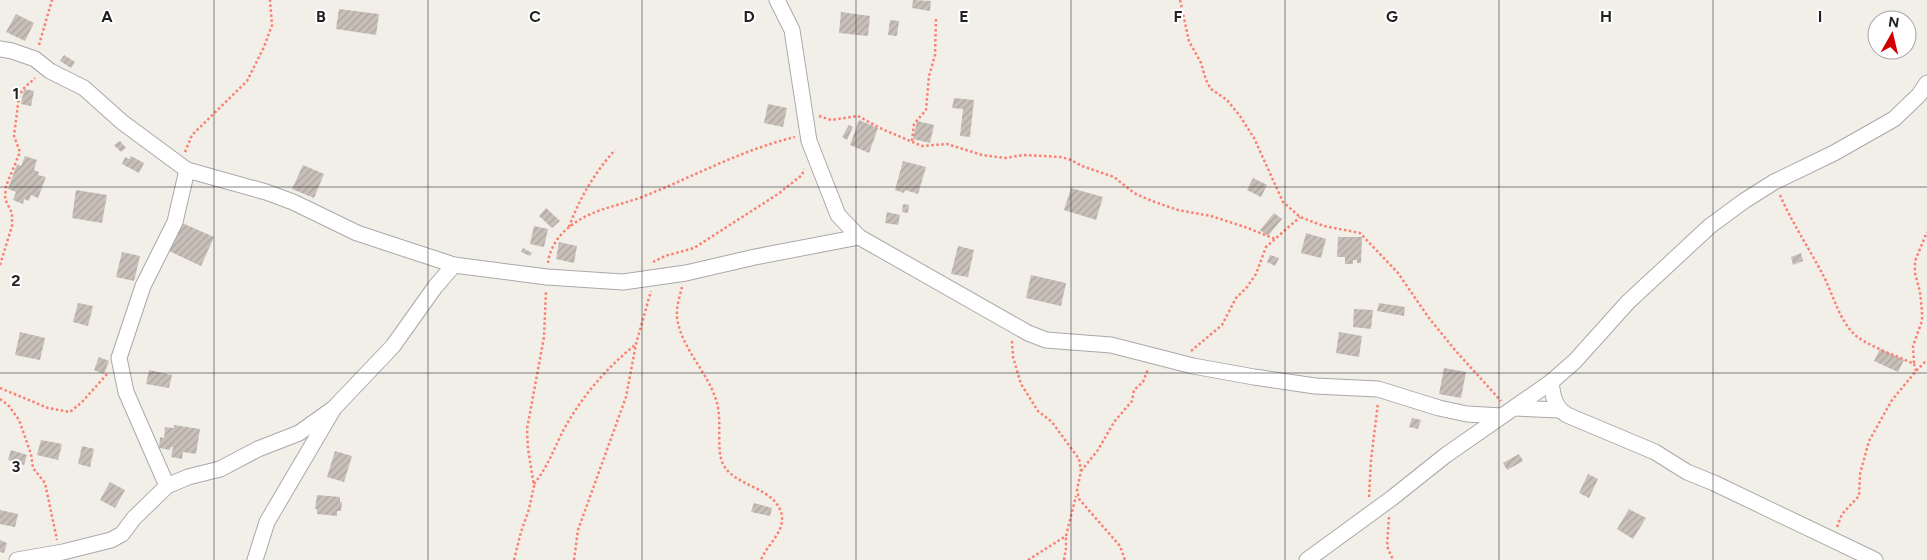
<svg xmlns="http://www.w3.org/2000/svg" width="1927" height="560" font-family="Figtree,sans-serif">
	<defs>
		<pattern id="building-hatch" width="6" height="6" patternUnits="userSpaceOnUse" patternTransform="scale(1.25)"><rect width="6" height="6" fill="#c7bfb8"/><path d="M-1 1l2-2M0 6l6-6M5 7l2-2" fill="none" stroke="#aba49e"/></pattern>
	</defs>
	<rect width="100%" height="100%" fill="#f2efe9"/>
	<!-- building -->
	<g fill="url(#building-hatch)">
		<path d="M913 0 931 1 930 11 912 8Z"/>
		<path d="M339 9 379 14 376 35 336 29Z"/>
		<path d="M841 12 870 16 868 36 839 33Z"/>
		<path d="M16 14 34 23 25 41 6 32Z"/>
		<path d="M890 20 899 21 897 36 888 35Z"/>
		<path d="M64 55 75 62 71 68 60 61Z"/>
		<path d="M24 89 34 91 31 106 21 104Z"/>
		<path d="M954 98 974 100 970 137 960 136 963 109 952 108Z"/>
		<path d="M768 104 787 108 783 127 764 123Z"/>
		<path d="M859 120 878 128 869 153 850 145Z"/>
		<path d="M917 121 934 125 930 143 913 139Z"/>
		<path d="M849 125 853 127 847 140 842 137Z"/>
		<path d="M120 141 126 148 121 152 114 145Z"/>
		<path d="M25 156 37 160 34 170 39 172 38 175 46 177 38 198 31 195 29 201 24 199 23 204 13 200 16 192 8 189 17 164 21 166Z"/>
		<path d="M131 156 144 163 139 173 122 164 125 157 129 159Z"/>
		<path d="M903 161 926 167 918 194 905 190 904 193 895 190Z"/>
		<path d="M303 165 324 174 314 198 292 189Z"/>
		<path d="M1253 178 1267 185 1261 197 1247 190Z"/>
		<path d="M1071 188 1103 197 1096 220 1064 210Z"/>
		<path d="M76 190 107 195 102 223 72 218Z"/>
		<path d="M903 204 909 205 908 213 902 212Z"/>
		<path d="M546 208 560 221 552 228 539 216Z"/>
		<path d="M887 212 900 215 898 225 885 223Z"/>
		<path d="M1274 213 1282 219 1268 236 1260 230Z"/>
		<path d="M182 223 214 237 201 266 169 251Z"/>
		<path d="M534 226 548 229 544 247 530 244Z"/>
		<path d="M1306 233 1326 239 1321 258 1301 253Z"/>
		<path d="M1338 237H1362L1361 263H1357V260H1353V264H1345V257H1337Z"/>
		<path d="M559 242 577 246 574 263 556 259Z"/>
		<path d="M958 246 974 250 968 277 951 274Z"/>
		<path d="M523 248 532 253 530 256 521 252Z"/>
		<path d="M122 252 140 256 134 281 116 277Z"/>
		<path d="M1801 253 1803 261 1793 265 1791 257Z"/>
		<path d="M1270 255 1279 258 1275 266 1267 262Z"/>
		<path d="M1031 275 1066 283 1061 306 1026 298Z"/>
		<path d="M78 303 93 306 88 326 73 322Z"/>
		<path d="M1379 303 1405 307 1404 316 1377 311Z"/>
		<path d="M1354 309 1373 310 1371 329 1353 327Z"/>
		<path d="M20 332 45 338 40 360 15 355Z"/>
		<path d="M1339 332 1362 336 1359 357 1336 353Z"/>
		<path d="M1880 349 1904 360 1898 372 1874 361Z"/>
		<path d="M99 357 109 361 104 374 94 370Z"/>
		<path d="M1444 368 1466 372 1461 398 1439 394Z"/>
		<path d="M149 370 172 375 169 388 146 384Z"/>
		<path d="M1412 418 1421 420 1418 429 1409 427Z"/>
		<path d="M174 425 200 429 196 454 183 452 182 459 171 457 173 447H171L170 450 159 448 160 437 164 438 165 427 174 428Z"/>
		<path d="M41 440 62 444 58 460 37 455Z"/>
		<path d="M82 446 94 449 90 467 78 464Z"/>
		<path d="M11 450 27 455 24 465 8 460Z"/>
		<path d="M335 451 352 456 344 482 327 477Z"/>
		<path d="M1519 454 1523 461 1507 470 1503 463Z"/>
		<path d="M1588 474 1598 479 1589 498 1579 493Z"/>
		<path d="M110 482 125 490 115 508 100 500Z"/>
		<path d="M317 495 340 497V502H342L341 511H337V516L317 514V509H315Z"/>
		<path d="M754 503 772 508 770 516 751 512Z"/>
		<path d="M1629 509 1646 518 1633 539 1617 529Z"/>
		<path d="M0 510 18 514 15 527 0 524Z"/>
		<path d="M0 540 7 543 4 553 0 552Z"/>
	</g>
	<g fill="none" stroke-linecap="round" stroke-linejoin="round">
		<!-- minor casing -->
		<g stroke="#a9a9a9" stroke-width="17">
			<g id="minor">
				<path d="M777 0 792 30 809 141 838 215 859 237 1028 333 1046 340 1111 345 1193 366 1254 377 1315 386 1378 389 1439 408 1467 414 1502 416"/>
				<path d="M0 49 12 51 35 59 50 71 84 88 122 122 187 170 266 192 293 202 357 233 454 265 547 277 623 282 686 273 755 257 859 237"/>
				<path d="M1551 382C1553 396 1554 407 1567 415L1655 452 1687 472 1714 483 1875 560"/>
				<path d="M1514 408 1559 410"/>
				<path d="M167 486 126 392 119 358 143 286 175 222 187 170"/>
				<path d="M17 560 63 552 111 540 122 534 134 518 167 486 188 477 220 469 258 449 299 433 334 408"/>
				<path d="M255 560 267 522 334 408 393 346 435 287 454 265"/>
				<path d="M1307 560 1392 498 1446 455 1551 382 1575 361 1628 302 1710 226 1744 201 1774 182 1834 153 1894 119 1919 95 1927 83"/>
			</g>
		</g>
		<!-- path -->
		<g stroke="#fa8072" stroke-width="2.5" stroke-dasharray="2.5 2.5" stroke-linecap="butt">
			<path d="M1180 0 1189 41 1201 63 1206 80 1211 89 1227 100 1240 116 1254 138 1283 202 1300 217 1324 226 1360 233 1398 273 1429 318 1455 350 1501 401"/>
			<path d="M39 45 52 0"/>
			<path d="M819 116 831 120 858 116 882 129 922 146 947 144 982 155 1005 158 1023 155 1061 157 1071 160 1082 166 1114 177 1134 193 1152 201 1178 210 1211 216 1245 227 1275 239"/>
			<path d="M912 141 914 124 926 110 929 76 935 55 936 19"/>
			<path d="M185 152 192 135 247 81 264 47 272 25 270 0"/>
			<path d="M1780 195C1792 223 1809 248 1823 275 1833 294 1838 317 1853 333 1864 345 1898 356 1914 364L1916 371"/>
			<path d="M569 227C579 199 595 172 615 150"/>
			<path d="M653 262 665 256 694 248 778 194 802 175 804 169"/>
			<path d="M548 263C549 250 558 236 568 228 591 209 615 207 642 197 693 177 741 150 795 137"/>
			<path d="M0 265 12 226V213L5 199 6 186 20 152 14 136 19 96 23 89 35 78"/>
			<path d="M682 287C680 296 676 307 677 317 681 349 709 373 717 403 722 420 716 451 723 464 734 487 777 487 782 516 784 533 766 546 761 560"/>
			<path d="M1012 341 1013 357 1021 384 1038 411 1052 422 1079 459 1081 471 1077 490 1079 499 1120 546 1125 560"/>
			<path d="M1191 351 1222 325 1236 298 1247 287 1256 274 1266 247 1300 217"/>
			<path d="M1914 363 1913 346 1922 321V311L1920 292 1915 273V261L1927 232"/>
			<path d="M0 388 48 408 70 412 82 402 108 373"/>
			<path d="M0 399 9 406 19 420 31 454 33 468 45 483 57 540"/>
			<path d="M1081 471 1098 450 1114 422 1132 401 1134 390 1143 382 1148 369"/>
			<path d="M534 484C546 469 552 454 560 437 577 402 605 369 635 345"/>
			<path d="M1369 497 1371 460 1378 403"/>
			<path d="M1389 517 1387 546 1393 560"/>
			<path d="M1837 527 1842 514 1859 496 1860 474 1869 441 1892 400 1916 371 1927 360"/>
			<path d="M514 560 521 532 529 509 534 486 528 449 527 429 544 337 546 291"/>
			<path d="M574 560 578 530 626 397 636 344 651 291"/>
			<path d="M1028 560 1066 536 1076 496"/>
			<path d="M1064 560 1066 548V536"/>
		</g>
		<!-- minor -->
		<use href="#minor" stroke="#fff" stroke-width="15"/>
	</g>
	<!-- grid -->
	<path fill="none" stroke="#222" stroke-width="1" stroke-opacity="0.55" d="M214 0V560M428 0V560M642 0V560M856 0V560M1071 0V560M1285 0V560M1499 0V560M1713 0V560M0 187H1927M0 373H1927"/>
	<g font-size="16" text-anchor="middle" font-weight="bold" fill="#222" stroke="#fff" stroke-width="4" stroke-linejoin="round" paint-order="stroke">
		<text x="107" y="22">A</text>
		<text x="321" y="22">B</text>
		<text x="535" y="22">C</text>
		<text x="749" y="22">D</text>
		<text x="964" y="22">E</text>
		<text x="1178" y="22">F</text>
		<text x="1392" y="22">G</text>
		<text x="1606" y="22">H</text>
		<text x="1820" y="22">I</text>
		<text x="16" y="99">1</text>
		<text x="16" y="286">2</text>
		<text x="16" y="472">3</text>
	</g>
	<!-- north arrow -->
	<g transform="translate(1892 35) rotate(8)"><circle r="24" fill="#ffffff" stroke="#a7a7a7"/>
	<path d="M0-4L9 19L0 12L-9 19Z" fill="#d40000"/>
	<text y="-8" font-size="14" font-weight="bold" text-anchor="middle" fill="#222222">N</text>
	</g>
</svg>
